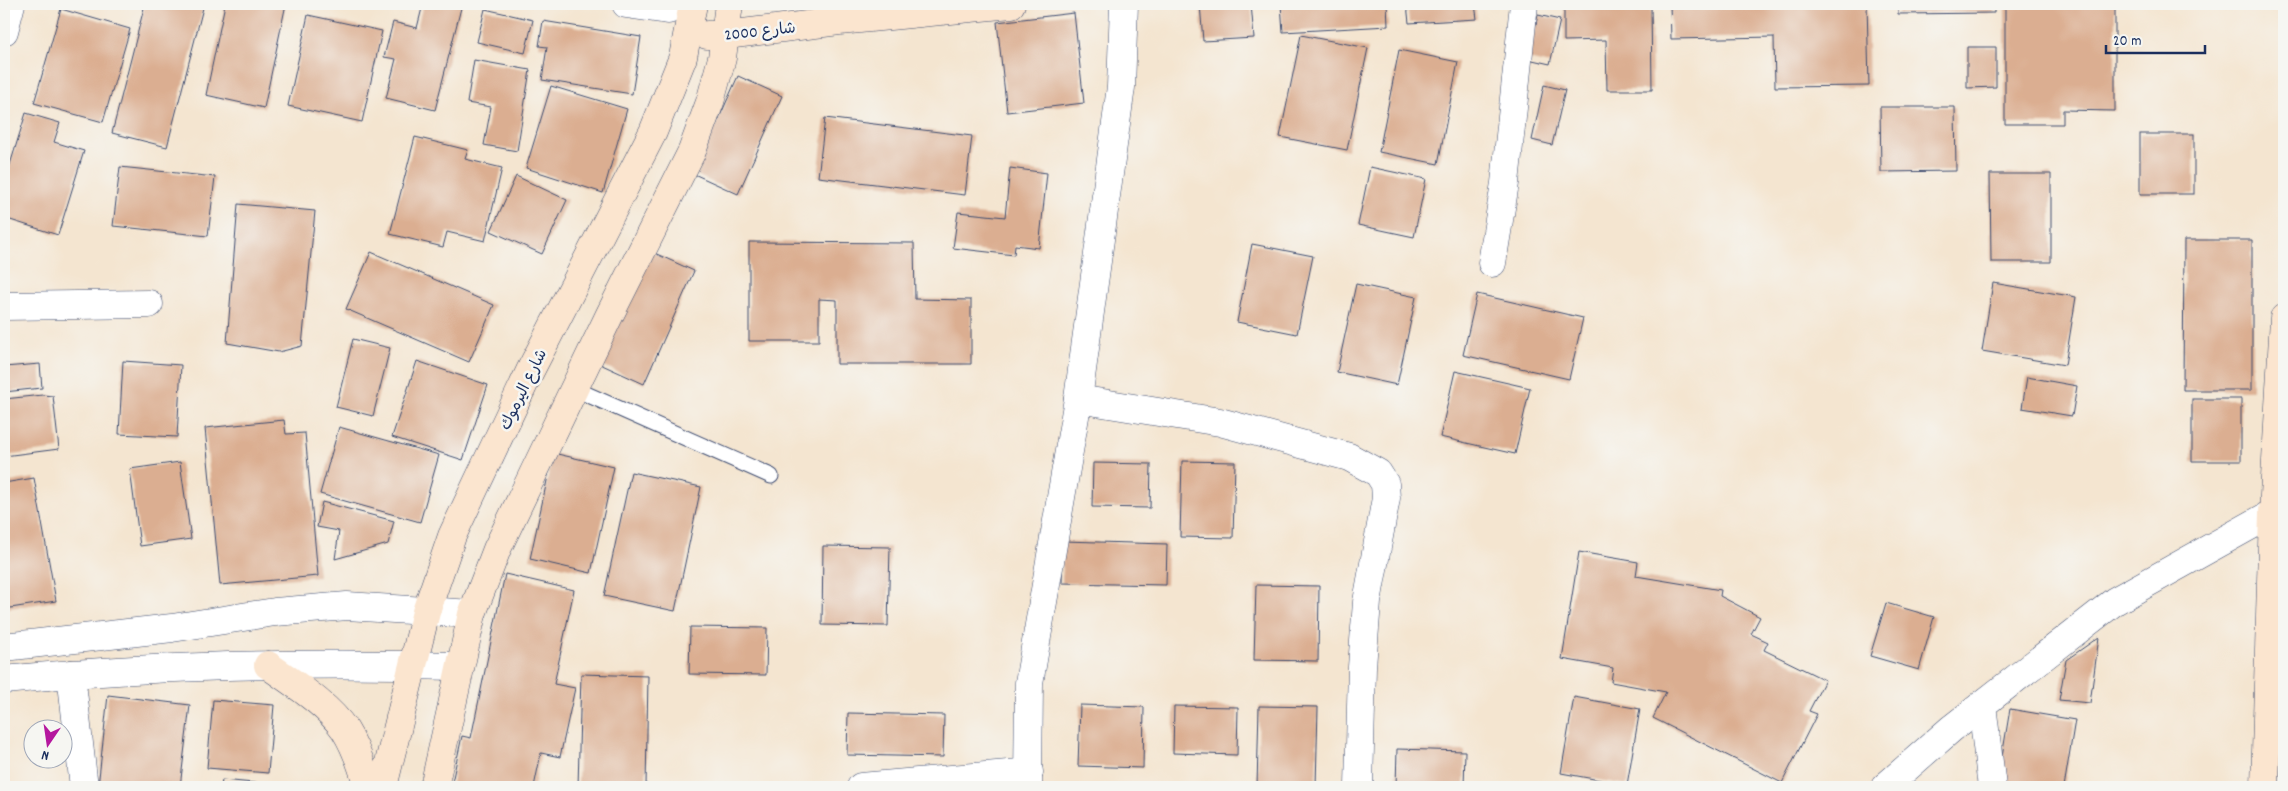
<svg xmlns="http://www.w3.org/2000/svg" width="2288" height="791" font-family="Dekko,'Playpen Sans Arabic',sans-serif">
	<rect width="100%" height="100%" fill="#f6f6f2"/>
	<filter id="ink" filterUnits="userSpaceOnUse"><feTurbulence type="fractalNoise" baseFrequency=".02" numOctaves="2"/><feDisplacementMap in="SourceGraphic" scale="10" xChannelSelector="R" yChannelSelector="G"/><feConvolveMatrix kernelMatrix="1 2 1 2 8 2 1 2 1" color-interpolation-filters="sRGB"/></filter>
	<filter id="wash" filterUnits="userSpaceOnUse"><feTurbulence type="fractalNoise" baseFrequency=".0096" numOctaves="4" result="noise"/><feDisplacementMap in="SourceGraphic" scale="20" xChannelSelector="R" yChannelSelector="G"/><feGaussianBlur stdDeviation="1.12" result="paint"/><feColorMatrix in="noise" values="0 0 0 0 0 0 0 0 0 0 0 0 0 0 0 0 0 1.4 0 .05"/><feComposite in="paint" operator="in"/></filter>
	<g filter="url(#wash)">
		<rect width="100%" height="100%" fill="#f4e5d0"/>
		<g id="blocks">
			<!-- building -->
			<g fill="#dbae91">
				<path d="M145 4H204L167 147 112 133Z"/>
				<path d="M225 4H286L264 108 206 95Z"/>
				<path d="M423 4H462L435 110 386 98 396 59 384 57 393 22 417 28Z"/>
				<path d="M1200 4H1251L1254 38 1203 41Z"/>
				<path d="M1281 4H1387L1388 26 1283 32Z"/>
				<path d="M1407 4H1475L1477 19 1409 23Z"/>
				<path d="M1564 4H1651L1652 90H1607L1606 40 1564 41Z"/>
				<path d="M1670 4H1867L1869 86 1775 87 1774 37 1671 39Z"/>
				<path d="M1898 4H1994V13L1898 14Z"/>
				<path d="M2005 4H2115V111L2063 110V124H2005Z"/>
				<path d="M61 9 130 29 103 122 34 103Z"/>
				<path d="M485 9 533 20 525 53 477 42Z"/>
				<path d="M1074 13 1084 103 1007 112 997 22Z"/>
				<path d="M308 15 382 31 362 122 288 106Z"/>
				<path d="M1538 15 1560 20 1550 64 1528 59Z"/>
				<path d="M543 21 641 37 632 94 542 80 547 47 539 46Z"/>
				<path d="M1301 35 1368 48 1347 150 1280 137Z"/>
				<path d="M1967 47H1996V87L1967 88Z"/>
				<path d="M1399 50 1458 62 1438 164 1379 152Z"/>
				<path d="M474 60 530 70 517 151 484 145 491 107 467 103Z"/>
				<path d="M738 76 782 96 738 194 694 174Z"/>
				<path d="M1544 85 1565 90 1552 145 1532 140Z"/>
				<path d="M551 86 627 109 603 193 526 168Z"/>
				<path d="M1880 107H1955L1956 171 1881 172Z"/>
				<path d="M26 113 60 123 54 142 84 151 58 235 4 218V184Z"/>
				<path d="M825 118 972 136 965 195 818 177Z"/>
				<rect x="2140" y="134" width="54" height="60"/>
				<path d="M415 137 468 150 465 159 502 168 485 241 447 232 443 247 390 234Z"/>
				<path d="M120 167 215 177 208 236 113 226Z"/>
				<path d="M1370 167 1426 179 1414 237 1358 225Z"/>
				<path d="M1010 168 1047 173 1039 248 1015 245 1014 255 953 248 958 212 1005 217Z"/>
				<path d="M1990 174H2051V262H1991Z"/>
				<path d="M516 176 567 200 542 254 491 231Z"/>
				<path d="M238 204 315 211 302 346 279 352 227 343Z"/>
				<path d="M2184 240H2252V390H2183Z"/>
				<path d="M749 242 914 243 915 299 971 300V364H837V300L819 299V341H749Z"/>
				<path d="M1252 244 1313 256 1297 334 1237 322Z"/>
				<path d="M650 251 694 271 644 384 600 364Z"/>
				<path d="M371 252 494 305 469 362 346 309Z"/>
				<path d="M1993 283 2076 297 2065 365 1982 351Z"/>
				<path d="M1356 284 1416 297 1397 385 1337 372Z"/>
				<path d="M1477 294 1583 318 1569 379 1463 355Z"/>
				<path d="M353 339 390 348 373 416 336 407Z"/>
				<path d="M123 361 181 365 177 437 119 434Z"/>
				<path d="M417 361 488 385 463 460 392 437Z"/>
				<path d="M40 364 42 388 4 392V367Z"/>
				<path d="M1455 371 1530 388 1515 454 1440 437Z"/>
				<path d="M2027 377 2077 386 2072 416 2022 408Z"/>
				<path d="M43 395 53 396 59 449 4 456V399Z"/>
				<rect x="2192" y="399" width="49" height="62"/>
				<path d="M284 420 286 434 305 433 318 576 220 585 205 428Z"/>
				<path d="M339 427 439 455 420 522 320 494Z"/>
				<path d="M553 453 614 467 591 573 530 559Z"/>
				<path d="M1182 461 1235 462 1233 538 1180 537Z"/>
				<path d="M180 462 191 539 140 546 130 469Z"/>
				<path d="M1093 463 1151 464 1150 508 1092 507Z"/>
				<path d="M631 472 701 487 675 611 604 596Z"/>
				<path d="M34 478 56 601 4 609V483Z"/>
				<path d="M322 502 394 521 388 544 335 559 339 531 317 527Z"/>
				<path d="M1063 541 1167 544 1166 585 1062 583Z"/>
				<path d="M823 546 890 547 888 626 822 625Z"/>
				<path d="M1579 552 1638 562 1636 576 1721 590 1720 596 1760 617 1751 634 1768 642 1764 650 1825 680 1809 711 1817 714 1782 783 1653 718 1666 692 1611 682 1613 668 1562 659Z"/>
				<path d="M505 574 574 590 554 684 575 688 560 757 541 753 534 787H451L462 736 471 738Z"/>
				<path d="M1256 585 1319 586 1318 661 1254 660Z"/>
				<path d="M1886 603 1934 617 1919 670 1870 656Z"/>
				<path d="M690 627 767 628 766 675 689 674Z"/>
				<path d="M2099 637 2090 703 2059 700 2066 660Z"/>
				<path d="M581 674 648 676 646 787H578Z"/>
				<path d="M108 695 190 705 180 787H98Z"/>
				<path d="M1574 697 1640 709 1627 785 1561 773Z"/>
				<path d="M213 700 274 705 268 773 207 768Z"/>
				<path d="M1080 705 1144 707 1143 768 1078 766Z"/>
				<path d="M1174 706 1238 707 1237 755 1173 753Z"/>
				<path d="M1259 706 1318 707 1316 787H1257Z"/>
				<path d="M2010 709 2075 720 2064 787H1997Z"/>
				<path d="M848 713 944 715 943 757 847 755Z"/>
				<path d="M1397 749 1465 751 1464 787H1396Z"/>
				<path d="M222 780 285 786V787H221Z"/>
			</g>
		</g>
	</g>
	<g filter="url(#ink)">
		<use href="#blocks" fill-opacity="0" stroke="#3c4a6f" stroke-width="1"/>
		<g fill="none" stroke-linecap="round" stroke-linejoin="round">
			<!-- service casing -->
			<g stroke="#3c4a6f" stroke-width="17">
				<path id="service" d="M575 389 771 476"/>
			</g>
			<!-- minor casing -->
			<g stroke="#3c4a6f" stroke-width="29">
				<g id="minor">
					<path d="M626 4 668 10 686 4"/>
					<path d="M4 31 11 4"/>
					<path d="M1492 263 1505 183 1524 4"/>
					<path d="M4 306 149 304"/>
					<path d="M1078 399 1220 422 1349 457 1378 473 1385 484 1386 498 1367 602 1362 667 1359 787"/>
					<path d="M71 674 84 787"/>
					<path d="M1982 705 1992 787"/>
					<path d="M861 787 1029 772"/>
					<path d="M1028 787 1029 683 1078 399 1121 87 1124 4"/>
					<path d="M1885 787 1951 729 2115 601 2273 513"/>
				</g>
			</g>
			<!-- tertiary casing -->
			<g stroke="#3c4a6f" stroke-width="29">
				<g id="tertiary">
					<path d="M4 647 172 628 275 612 347 606 472 614"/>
					<path d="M4 680C155 665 308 662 460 666"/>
				</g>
			</g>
			<!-- secondary casing -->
			<g stroke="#3c4a6f" stroke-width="29">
				<g id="secondary">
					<path d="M707 35H726L839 21 1011 4"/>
					<path d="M268 665C294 684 326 703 345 730 355 746 363 769 368 787"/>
					<path d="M383 787 426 612 452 536 530 371 653 132 683 57 693 4"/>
					<path d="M434 787 472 614 497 549 609 316 692 151 710 102 722 58 729 4"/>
					<path d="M2265 787 2273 513 2284 318"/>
				</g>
			</g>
			<!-- service -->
			<use href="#service" stroke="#fff" stroke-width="15"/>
			<!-- minor -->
			<use href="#minor" stroke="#fff" stroke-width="28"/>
			<!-- tertiary -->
			<use href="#tertiary" stroke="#fff" stroke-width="28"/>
			<!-- secondary -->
			<use href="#secondary" stroke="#fbe5cf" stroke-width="28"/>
		</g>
	</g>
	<g text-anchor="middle" stroke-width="5" stroke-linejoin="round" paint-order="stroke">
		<!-- street labels -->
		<g font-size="16" fill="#1b2f5e" stroke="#f6f6f2">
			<text transform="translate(760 30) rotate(-6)" y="6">شارع 2000</text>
			<text transform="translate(522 389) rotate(-64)" y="6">شارع اليرموك</text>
		</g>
	</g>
	<!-- margin -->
	<rect width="2288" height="791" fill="none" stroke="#f6f6f2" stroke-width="20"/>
	<!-- north arrow -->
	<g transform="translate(48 744) rotate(193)"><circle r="24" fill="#f6f6f2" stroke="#9ea6b7"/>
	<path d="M0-4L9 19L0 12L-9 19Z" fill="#b5179e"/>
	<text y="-8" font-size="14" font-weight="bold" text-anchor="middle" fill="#1b2f5e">N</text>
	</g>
	<!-- scale -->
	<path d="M2106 45v8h99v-8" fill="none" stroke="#1b2f5e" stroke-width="2.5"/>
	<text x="2113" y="45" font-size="15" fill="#1b2f5e" stroke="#f6f6f2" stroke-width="4" paint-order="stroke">20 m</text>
</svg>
